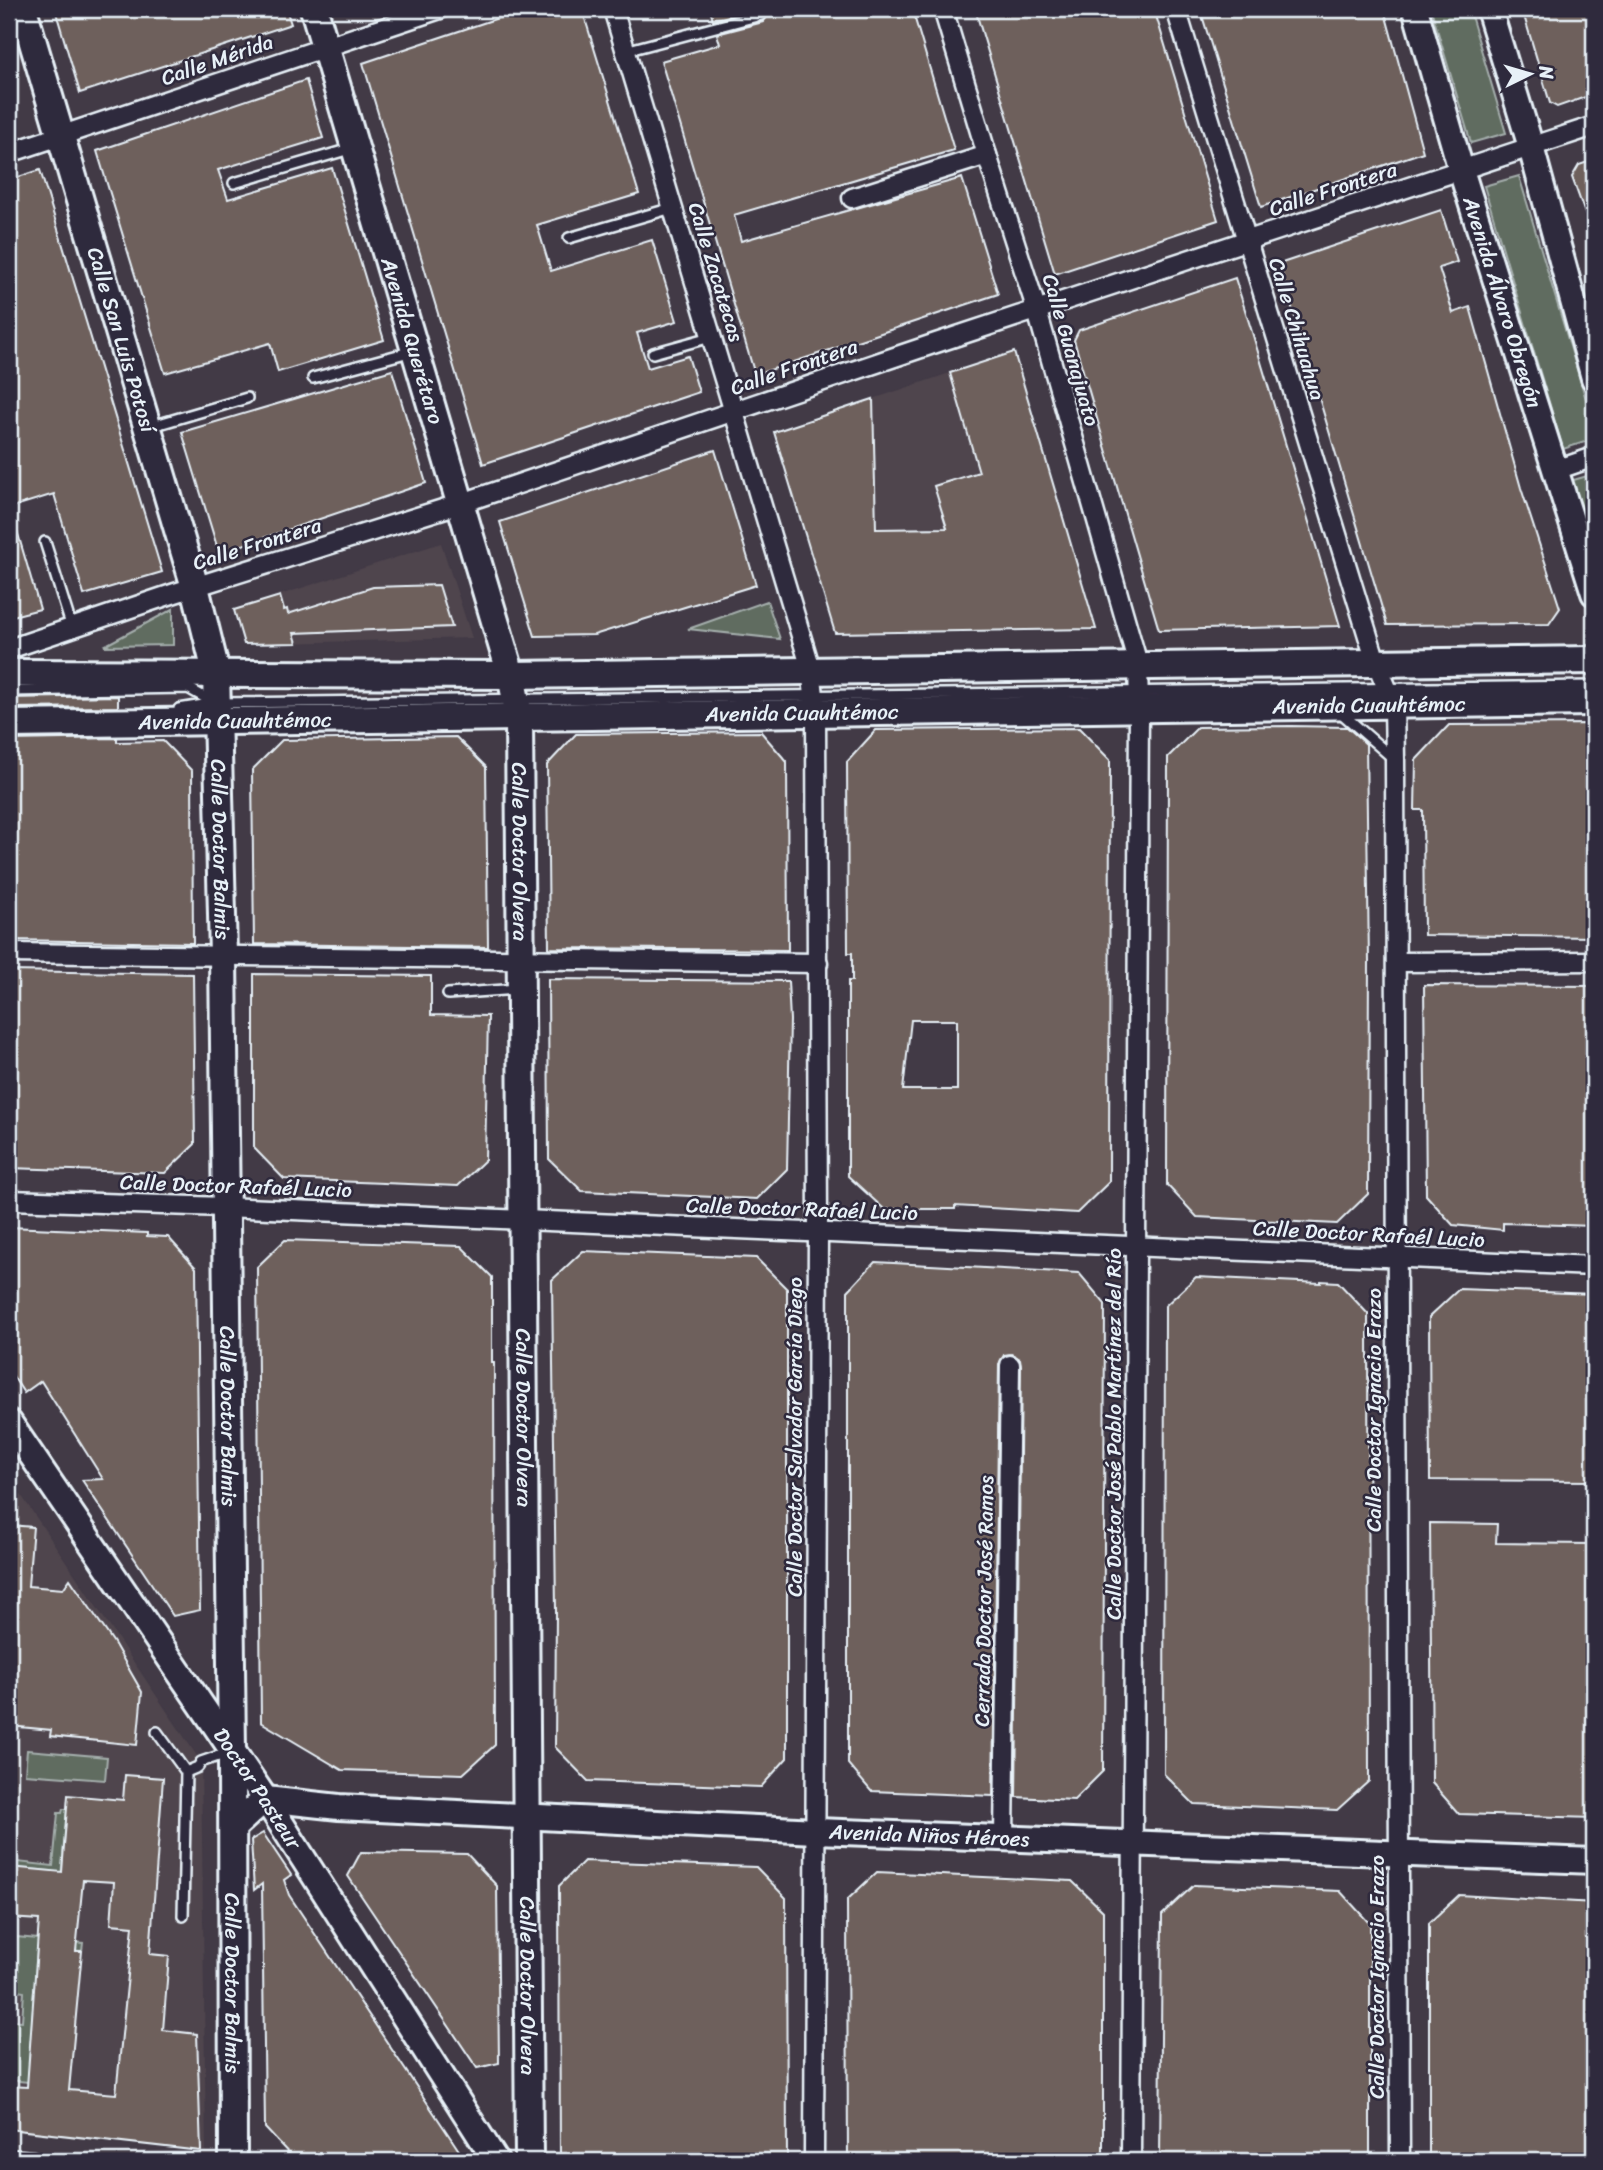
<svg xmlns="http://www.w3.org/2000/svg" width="1603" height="2170" font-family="Sriracha,sans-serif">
	<rect width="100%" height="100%" fill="#423a46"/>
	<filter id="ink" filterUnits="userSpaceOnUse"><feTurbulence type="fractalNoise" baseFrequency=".0143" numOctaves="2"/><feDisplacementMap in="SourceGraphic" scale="14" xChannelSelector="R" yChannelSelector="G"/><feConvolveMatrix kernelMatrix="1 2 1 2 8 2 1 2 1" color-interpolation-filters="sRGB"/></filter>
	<g filter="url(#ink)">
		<!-- built -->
		<g fill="#4f454d">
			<path d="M950 373 979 472 934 486 947 528 876 529 873 399Z"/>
			<path d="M441 543 472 638 244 644 234 610Z"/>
			<path d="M9 1477 201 1762 206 2152 9 2131Z"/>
		</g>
		<!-- green -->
		<g fill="#616c61" stroke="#a4aeac" stroke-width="2">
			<path d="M1431 9H1469L1506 133 1471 143Z"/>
			<path d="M1519 176 1594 426V439L1563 449 1484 186Z"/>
			<path d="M1594 474V565L1570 481Z"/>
			<path d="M767 601 780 639 688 629Z"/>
			<path d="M173 609V645L104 646Z"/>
			<path d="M27 1750 107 1757 105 1780 25 1774Z"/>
			<path d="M63 1809H67L61 1878 51 1871 9 1867V1861L53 1866 58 1813H62Z"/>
			<path d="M16 1937 83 1943 82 1951 37 1948 28 2082 9 2080V2020L22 2021 24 1992 11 1990Z"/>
		</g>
		<!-- building -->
		<g fill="#6e605c" stroke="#e8f1f8" stroke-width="2" fill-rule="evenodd">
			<path d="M55 9H286L291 24 80 93Z"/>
			<path d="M525 9H582L639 194 537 225 551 271 652 240 677 321 637 333 648 368 688 356 699 392 483 464 363 63Z"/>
			<path d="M710 9H757L713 20Z"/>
			<path d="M764 9H912L954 150 734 215 741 241 962 178 998 294 755 375 661 61 720 44 717 34 763 22 768 16Z"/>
			<path d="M975 9H1154L1218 220 1055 274Z"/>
			<path d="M1200 9H1384L1423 152 1261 207Z"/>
			<path d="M1522 9H1594V94L1557 107 1550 103Z"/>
			<path d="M306 80 323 138 218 170 228 199 332 168 384 340 278 372 270 343 165 373 97 151Z"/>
			<path d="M1594 160V233H1592L1572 177 1579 165Z"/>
			<path d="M40 170 162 572 84 595 54 494 9 508V180Z"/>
			<path d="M1441 210 1457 262 1439 268 1453 313 1470 307 1521 488 1560 608 1549 624 1387 625 1279 264Z"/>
			<path d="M1235 278 1252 332 1340 626 1159 630 1151 603 1074 340 1079 330Z"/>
			<path d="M1014 352 1096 629 835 633 774 432 873 399 876 529 947 528 934 486 979 472 950 373Z"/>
			<path d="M392 370 426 483 219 553 182 432Z"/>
			<path d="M715 450 756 585 594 635 535 636 500 522Z"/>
			<path d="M13 517 40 609 9 617V518Z"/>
			<path d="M439 585 452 627 294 633 297 643 244 644 234 610 280 596 284 610 287 609 288 614 373 587Z"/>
			<path d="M118 696V707L9 708V698Z"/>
			<path d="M1594 724V937L1424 935 1423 810H1415L1416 760 1449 725Z"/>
			<path d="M1291 726 1347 727 1366 744 1369 962 1368 1194 1337 1224 1197 1217 1167 1185 1168 757 1198 727Z"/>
			<path d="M1079 728 1110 760 1109 1182 1077 1213 955 1206V1209H884L848 1176V981H852V953H848L847 762 876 730ZM911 1020H957V1090H903Z"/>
			<path d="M761 732 787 762 788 950 549 948 547 765 576 734Z"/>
			<path d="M456 737 486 767 488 947 254 944 252 770 282 740Z"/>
			<path d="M117 738V742L163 741 192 771 193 943 9 940V740Z"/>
			<path d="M9 971 193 974 195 1144 165 1173 9 1168Z"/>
			<path d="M254 974 431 976V1015L488 1016 485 1160 458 1186 284 1179 254 1148Z"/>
			<path d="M548 979 788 981 790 1020 787 1169 757 1199 582 1191 549 1159Z"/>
			<path d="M1424 985 1594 986V1226L1503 1223V1230L1453 1225 1426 1195Z"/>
			<path d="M9 1227 147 1233V1236L168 1237 196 1268 200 1610 173 1616 82 1480 103 1479 41 1381 24 1393 9 1370Z"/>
			<path d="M285 1240 461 1246 492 1277V1363H494L495 1745 463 1774 342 1770 261 1722 257 1267Z"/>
			<path d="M583 1251 756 1258 787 1289V1758L761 1787 588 1781 555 1747 556 1611 552 1280Z"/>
			<path d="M875 1262 1079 1273 1105 1304 1103 1771 1074 1800 1016 1797 1021 1365 1020 1359 1011 1354 1004 1355 999 1365 993 1796 871 1791 848 1764V1291Z"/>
			<path d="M1196 1277 1321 1283V1281L1338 1282 1368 1314 1369 1781 1337 1810 1194 1804 1164 1774 1165 1306Z"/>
			<path d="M1459 1289 1594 1294V1481L1430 1480 1429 1317Z"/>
			<path d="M1430 1523 1497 1524 1496 1543 1594 1544V1818L1459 1814 1432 1783Z"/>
			<path d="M9 1525 33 1527 28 1586 63 1589 70 1579 114 1643 142 1692 137 1745 50 1736 51 1730 9 1726Z"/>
			<path d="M125 1775 163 1778 150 1954 169 1956 163 2030 197 2034 201 2151 9 2129V2086L27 2087 39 1920 9 1918V1867L62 1872 68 1795 123 1800ZM83 1880 114 1882 111 1924 133 1926 116 2094 69 2090 82 1951H76Z"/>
			<path d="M263 1833 291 1875 284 1880 289 1895 460 2152 456 2161H318L294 2159 265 2128 262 1884 254 1890 251 1840Z"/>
			<path d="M361 1852 467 1854 497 1886 499 2063 477 2068 348 1876Z"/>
			<path d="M584 1861 756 1867 786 1898 787 2161H560L559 1886Z"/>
			<path d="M877 1872 1072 1881 1103 1911V2161H848L847 1900Z"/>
			<path d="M1194 1885 1340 1891 1370 1924V2161H1160L1162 1915Z"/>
			<path d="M1459 1895 1594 1903V2161H1429V1923Z"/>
		</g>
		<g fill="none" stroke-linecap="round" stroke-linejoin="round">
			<!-- lane casing -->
			<g stroke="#e8f1f8" stroke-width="14">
				<g id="lane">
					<path d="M625 51 761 15"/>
					<path d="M234 183 353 148"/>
					<path d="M569 238 672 208"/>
					<path d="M653 353 711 337"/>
					<path d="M313 378 413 351"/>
					<path d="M149 427 247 398"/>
					<path d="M45 542 72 628"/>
					<path d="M9 691 188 688 211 701"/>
					<path d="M179 709 216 703 1594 686"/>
					<path d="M1339 711 1395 760"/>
					<path d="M448 994 519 989"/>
					<path d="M157 1732 186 1772"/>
					<path d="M183 1916 186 1772 198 1767 201 1762 230 1752"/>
				</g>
			</g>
			<!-- street casing -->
			<g stroke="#e8f1f8" stroke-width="23">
				<g id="street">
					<path d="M613 9 811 669 816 713 818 1232 814 2161"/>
					<path d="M943 9 987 155 1037 311 1138 664 1139 707 1131 2161"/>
					<path d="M1176 9 1376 662 1394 705 1395 760 1400 2161"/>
					<path d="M9 153 440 9"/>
					<path d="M852 198 987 155"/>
					<path d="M1556 470 1594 457"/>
					<path d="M9 649 175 593 465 502 936 343 1594 126"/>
					<path d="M9 953 818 963"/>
					<path d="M1397 962 1594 961"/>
					<path d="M9 1200 224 1207 1594 1266"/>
					<path d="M1004 1838 1010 1365"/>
					<path d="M9 2159 33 2161"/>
				</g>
			</g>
			<!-- secondary casing -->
			<g stroke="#e8f1f8" stroke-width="30">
				<g id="secondary">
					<path id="s1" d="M1415 9 1461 170 1594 593"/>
					<path d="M1489 9 1531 147 1594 378"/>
					<path id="s2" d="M9 1422 268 1803 496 2161"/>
					<path id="s3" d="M232 1829 265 1799 339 1807 816 1831 1594 1861"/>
				</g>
			</g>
			<!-- primary casing -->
			<g stroke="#e8f1f8" stroke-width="32">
				<g id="primary">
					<path id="s4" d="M23 9 195 587 216 672 223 955 232 1752 233 2161"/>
					<path id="s5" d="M314 9 511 675 519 716 529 2161"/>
					<path d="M9 673 511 675 1594 660"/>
					<path id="s6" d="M9 724 1594 702"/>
				</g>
			</g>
			<!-- lane -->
			<use href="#lane" stroke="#2f2a3d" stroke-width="9"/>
			<!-- street -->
			<use href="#street" stroke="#2f2a3d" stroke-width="18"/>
			<!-- secondary -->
			<use href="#secondary" stroke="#2f2a3d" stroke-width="24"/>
			<!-- primary -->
			<use href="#primary" stroke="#2f2a3d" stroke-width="26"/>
		</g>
	</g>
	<g text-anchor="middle" stroke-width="5" stroke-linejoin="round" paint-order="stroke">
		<!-- street labels -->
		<g font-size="21" fill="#e8f1f8" stroke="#2f2a3d">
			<text transform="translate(217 60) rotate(-19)" y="7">Calle Mérida</text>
			<text transform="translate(1333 189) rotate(-18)" y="7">Calle Frontera</text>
			<text transform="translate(716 272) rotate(73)" y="7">Calle Zacatecas</text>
			<text dy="7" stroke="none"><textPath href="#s1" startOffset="306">Avenida Álvaro Obregón</textPath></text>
			<text transform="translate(1297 329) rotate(73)" y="7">Calle Chihuahua</text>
			<text dy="7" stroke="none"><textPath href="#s4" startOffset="345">Calle San Luis Potosí</textPath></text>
			<text dy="7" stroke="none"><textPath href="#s5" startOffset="346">Avenida Querétaro</textPath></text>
			<text transform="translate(1071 350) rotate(74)" y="7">Calle Guanajuato</text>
			<text transform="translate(794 367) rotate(-19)" y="7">Calle Frontera</text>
			<text transform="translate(257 544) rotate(-17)" y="7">Calle Frontera</text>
			<text dy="7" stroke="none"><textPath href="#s6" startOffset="1360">Avenida Cuauhtémoc</textPath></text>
			<text dy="7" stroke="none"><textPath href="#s6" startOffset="793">Avenida Cuauhtémoc</textPath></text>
			<text dy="7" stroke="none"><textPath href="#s6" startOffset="226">Avenida Cuauhtémoc</textPath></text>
			<text dy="7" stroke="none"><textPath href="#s4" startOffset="868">Calle Doctor Balmis</textPath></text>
			<text dy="7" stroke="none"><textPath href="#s5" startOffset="872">Calle Doctor Olvera</textPath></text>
			<text transform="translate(236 1186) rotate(2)" y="7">Calle Doctor Rafaél Lucio</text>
			<text transform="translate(802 1209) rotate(2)" y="7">Calle Doctor Rafaél Lucio</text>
			<text transform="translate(1369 1234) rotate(3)" y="7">Calle Doctor Rafaél Lucio</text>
			<text transform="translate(1374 1410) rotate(-90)" y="7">Calle Doctor Ignacio Erazo</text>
			<text dy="7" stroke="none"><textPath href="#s4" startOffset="1435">Calle Doctor Balmis</textPath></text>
			<text dy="7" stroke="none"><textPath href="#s5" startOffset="1438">Calle Doctor Olvera</textPath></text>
			<text transform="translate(1114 1434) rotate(-90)" y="7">Calle Doctor José Pablo Martínez del Río</text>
			<text transform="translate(795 1437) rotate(-90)" y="7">Calle Doctor Salvador García Diego</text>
			<text transform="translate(984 1601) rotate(-89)" y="7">Cerrada Doctor José Ramos</text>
			<text dy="7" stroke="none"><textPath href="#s2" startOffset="443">Doctor Pasteur</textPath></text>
			<text dy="7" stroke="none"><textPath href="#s3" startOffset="710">Avenida Niños Héroes</textPath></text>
			<text transform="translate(1377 1977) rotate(-90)" y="7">Calle Doctor Ignacio Erazo</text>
			<text dy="7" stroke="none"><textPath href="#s4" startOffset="2002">Calle Doctor Balmis</textPath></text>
			<text dy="7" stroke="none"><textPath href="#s5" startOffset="2006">Calle Doctor Olvera</textPath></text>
		</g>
	</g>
	<!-- margin -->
	<rect width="1603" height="2170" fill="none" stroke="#2f2a3d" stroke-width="35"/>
	<rect x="18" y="18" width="1568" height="2135" fill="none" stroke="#e8f1f8" stroke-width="2.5" filter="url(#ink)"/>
	<!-- north arrow -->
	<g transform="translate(1530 74) rotate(85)" stroke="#2f2a3d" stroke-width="5" paint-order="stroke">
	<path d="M0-5L12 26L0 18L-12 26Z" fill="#e8f1f8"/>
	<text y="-10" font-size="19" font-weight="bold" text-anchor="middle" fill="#e8f1f8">N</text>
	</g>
</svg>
